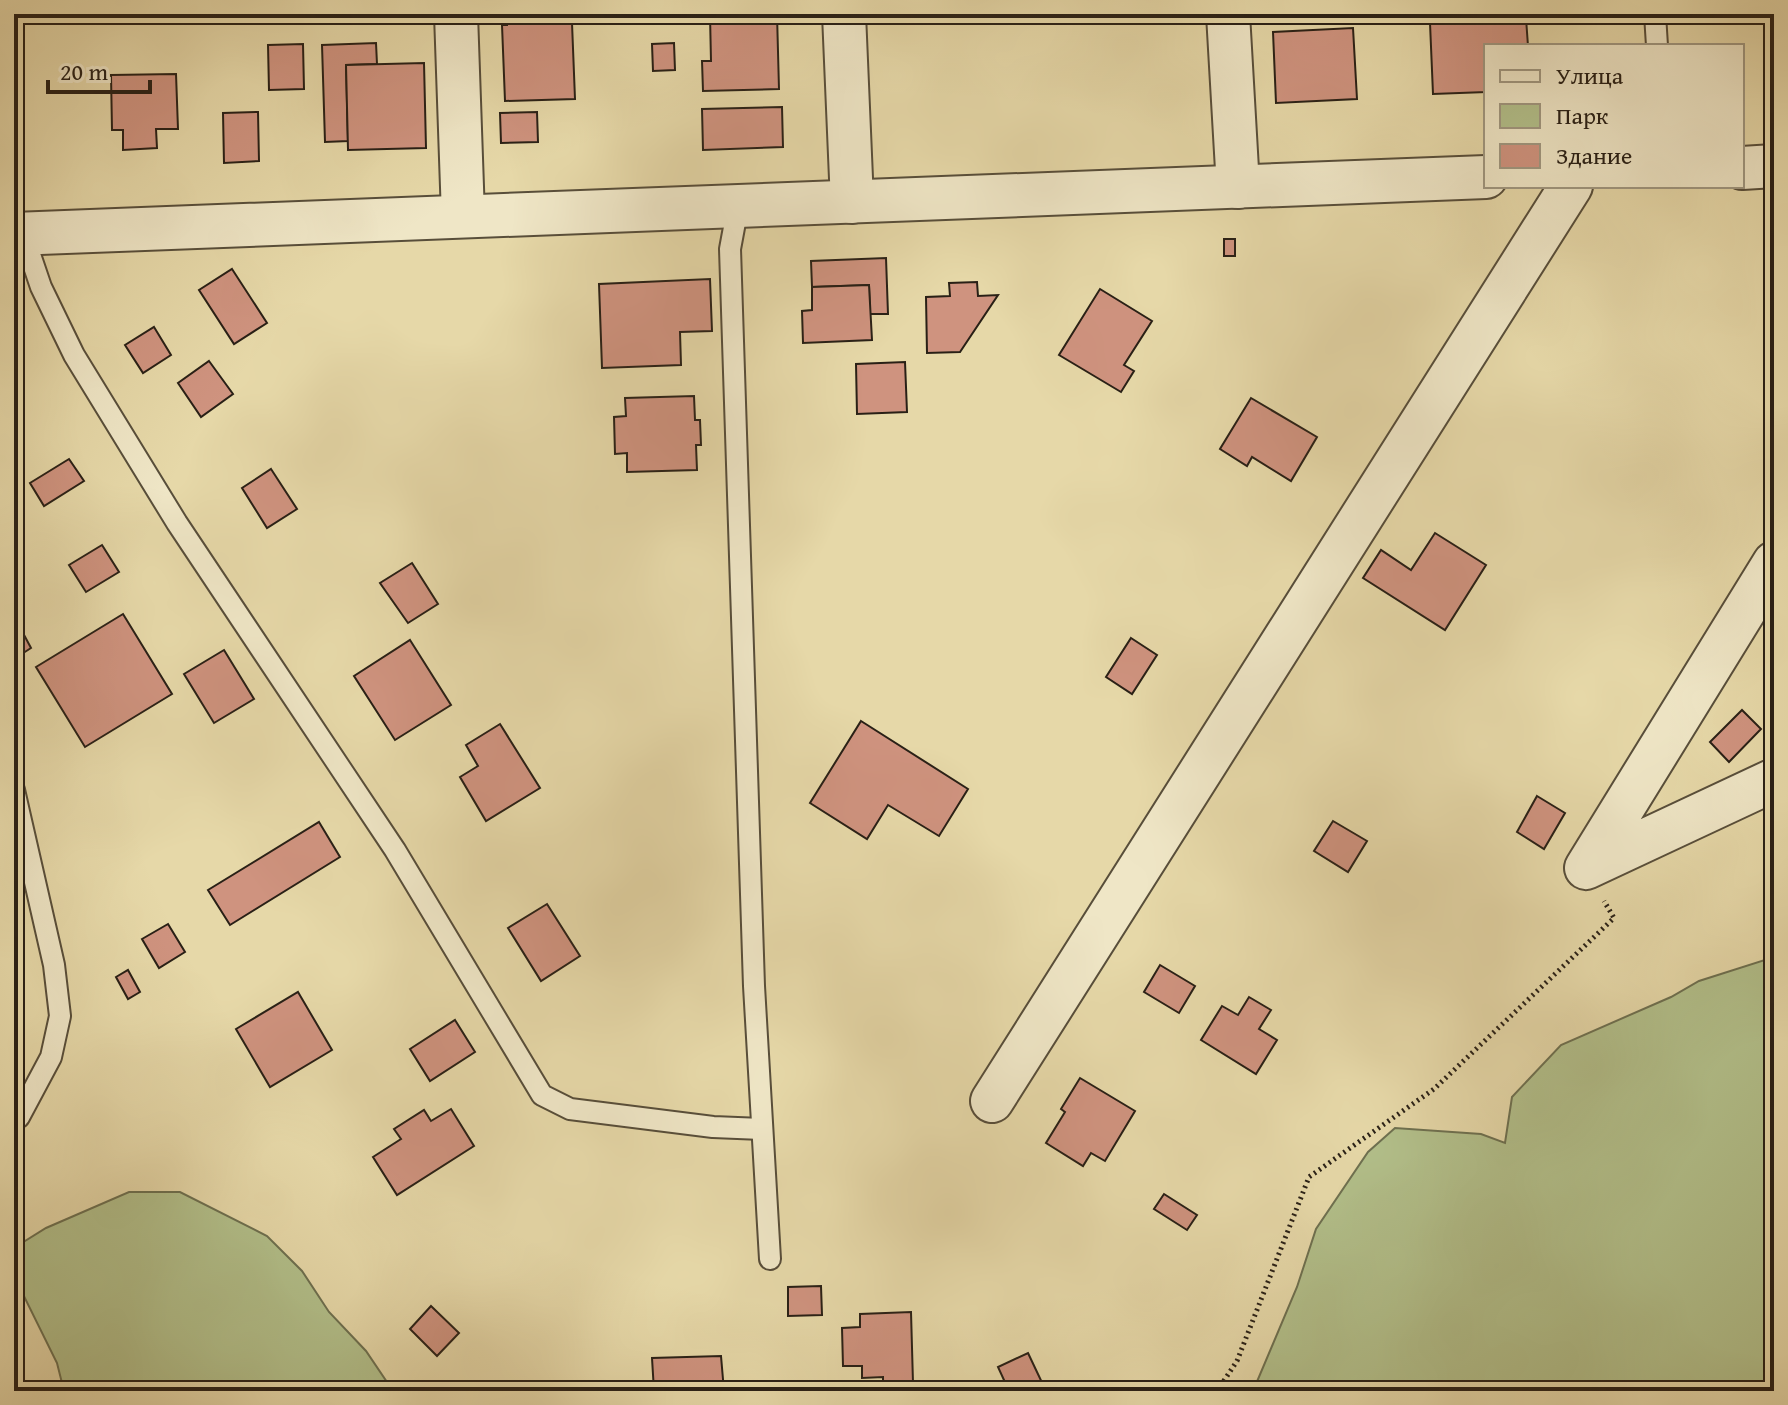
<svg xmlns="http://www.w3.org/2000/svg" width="1788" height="1405" font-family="'Gentium Book Plus',serif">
	<rect width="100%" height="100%" fill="#e6d8a8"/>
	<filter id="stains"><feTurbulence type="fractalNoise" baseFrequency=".0025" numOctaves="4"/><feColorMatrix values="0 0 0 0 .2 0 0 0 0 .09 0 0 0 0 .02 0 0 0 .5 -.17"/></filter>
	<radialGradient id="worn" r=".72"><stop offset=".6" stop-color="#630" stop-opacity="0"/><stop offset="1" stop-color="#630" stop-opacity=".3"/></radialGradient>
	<!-- green -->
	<g fill="#b2bf8a" stroke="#6e7050" stroke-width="2">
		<path d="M1774 957V1391H1253L1297 1287 1316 1229 1368 1152 1395 1128 1481 1134 1505 1143 1512 1097 1561 1045 1671 997 1699 981Z"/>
		<path d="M129 1192H180L267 1236 302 1271 329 1312 366 1351 393 1391H64L57 1363 14 1276 17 1246 46 1228Z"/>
	</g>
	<!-- building -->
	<g fill="#cf937f" stroke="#292016" stroke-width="2">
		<path d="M181 14H224V17L181 18Z"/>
		<path d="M533 14V24L572 23 575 99 505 101 502 25H507V15Z"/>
		<path d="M777 14 779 89 703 91 702 61H711L710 15Z"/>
		<path d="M1526 18 1528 46H1486V92L1433 94 1430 23Z"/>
		<path d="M1353 28 1357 99 1276 103 1273 32Z"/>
		<path d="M376 43 377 64 346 65 348 141 325 142 322 45Z"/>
		<path d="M674 43 675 70 653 71 652 44Z"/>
		<path d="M303 44 304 89 269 90 268 45Z"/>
		<path d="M424 63 426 148 348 150 346 65Z"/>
		<path d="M176 74 178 129H156L157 148 123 150V130H112L111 75Z"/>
		<path d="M782 107 783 147 703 150 702 109Z"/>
		<path d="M258 112 259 161 224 163 223 113Z"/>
		<path d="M537 112 538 142 501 143 500 113Z"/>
		<rect x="1224" y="239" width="11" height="17"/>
		<path d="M886 258 888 314H870L869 285 812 287 811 261Z"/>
		<path d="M232 269 267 323 234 344 199 290Z"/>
		<path d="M710 279 712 331 680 332 681 365 602 368 599 284Z"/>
		<path d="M977 282 978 296 998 295 960 352 927 353 926 297 950 296 949 283Z"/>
		<path d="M869 285 872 340 803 343 802 311 812 310V287Z"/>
		<path d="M1100 289 1152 321 1124 365 1134 371 1121 392 1059 355Z"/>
		<path d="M154 327 171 355 143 373 125 345Z"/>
		<path d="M209 361 233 394 201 417 178 383Z"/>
		<path d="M905 362 907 412 857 414 856 364Z"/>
		<path d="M694 396 695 420H700L701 445H696L697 470 627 472V453L615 454 614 417 626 416 625 398Z"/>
		<path d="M1251 398 1317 437 1291 481 1252 457 1247 466 1220 449Z"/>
		<path d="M69 459 84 481 44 506 30 483Z"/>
		<path d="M271 469 297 509 267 528 242 488Z"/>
		<path d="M1435 533 1486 565 1445 630 1363 578 1381 550 1411 570Z"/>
		<path d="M102 545 119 572 86 592 69 565Z"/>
		<path d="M412 563 438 604 408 623 380 583Z"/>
		<path d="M123 614 172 694 85 747 36 667Z"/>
		<path d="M23 633 31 648 14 659V638Z"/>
		<path d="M1131 638 1157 655 1132 694 1106 677Z"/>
		<path d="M410 640 451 705 395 740 354 676Z"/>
		<path d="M224 650 254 699 214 723 184 674Z"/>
		<path d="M1742 710 1761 729 1729 762 1710 742Z"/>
		<path d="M861 721 968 789 939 836 888 805 867 839 810 803Z"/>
		<path d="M500 724 540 788 486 821 460 777 478 766 466 745Z"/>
		<path d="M1537 796 1565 813 1544 849 1517 832Z"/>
		<path d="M1333 821 1367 841 1348 872 1314 851Z"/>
		<path d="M319 822 340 857 230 925 208 890Z"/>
		<path d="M547 904 580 956 541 981 508 928Z"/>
		<path d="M168 924 185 952 159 968 142 939Z"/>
		<path d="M1160 965 1195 986 1179 1013 1144 992Z"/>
		<path d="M128 970 140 992 128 999 116 977Z"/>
		<path d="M298 992 332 1050 270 1087 236 1029Z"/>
		<path d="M1249 997 1271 1010 1259 1029 1277 1040 1256 1074 1201 1040 1222 1006 1238 1015Z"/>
		<path d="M455 1020 475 1052 430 1081 410 1049Z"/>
		<path d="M1080 1078 1135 1111 1105 1161 1091 1153 1083 1166 1046 1143 1065 1112 1061 1109Z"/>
		<path d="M451 1109 474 1146 397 1195 373 1157 401 1139 394 1129 424 1110 431 1121Z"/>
		<path d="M1164 1194 1197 1215 1187 1230 1154 1209Z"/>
		<path d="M821 1286 822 1315 788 1316V1287Z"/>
		<path d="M431 1306 459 1333 437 1356 410 1329Z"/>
		<path d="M911 1312 913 1383H883V1377L862 1378V1366H843L842 1328 860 1327V1314Z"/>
		<path d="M1028 1353 1046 1391H1009L998 1367Z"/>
		<path d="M721 1356 724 1391H654L652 1358Z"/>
	</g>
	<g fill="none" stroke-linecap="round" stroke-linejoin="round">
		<!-- lane casing -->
		<g stroke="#584e3a" stroke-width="24">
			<g id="lane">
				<path d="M1655 14 1657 46"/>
				<path d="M738 206 730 249 754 986 770 1259"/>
				<path d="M23 234 41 287 74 355 177 523 395 850 542 1095 570 1109 713 1127 762 1129"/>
				<path d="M14 790 54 965 60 1016 51 1057 19 1117"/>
			</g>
		</g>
		<!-- street casing -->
		<g stroke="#584e3a" stroke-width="46">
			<g id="street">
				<path d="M456 14 463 216"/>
				<path d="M844 14 852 202"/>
				<path d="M1228 14 1238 187"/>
				<path d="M1742 168 1774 166"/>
				<path d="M14 234 1486 177"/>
				<path d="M1774 563 1586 868 1774 780"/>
				<path d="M992 1101 1571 186"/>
			</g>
		</g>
		<!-- path -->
		<g stroke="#292016" stroke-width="5" stroke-dasharray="2 4" stroke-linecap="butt">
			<path d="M14 1372 22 1391"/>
			<path d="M1217 1391 1237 1361 1309 1177 1434 1089 1614 918 1604 901"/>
		</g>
		<!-- lane -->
		<use href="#lane" stroke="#efe6c6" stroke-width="20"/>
		<!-- street -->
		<use href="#street" stroke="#efe6c6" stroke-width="42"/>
	</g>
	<!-- margin -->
	<rect width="1788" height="1405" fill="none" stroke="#e6d8a8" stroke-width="48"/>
	<rect x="16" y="16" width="1756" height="1373" fill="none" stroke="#292016" stroke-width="4"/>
	<rect x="24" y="24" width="1740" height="1357" fill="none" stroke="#292016" stroke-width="2"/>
	<!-- legend -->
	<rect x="1484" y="44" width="260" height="144" fill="#efe6c6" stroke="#a09780" stroke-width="2"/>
	<rect x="1500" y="70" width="40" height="12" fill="#efe6c6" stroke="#a09780" stroke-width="2"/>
	<text x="1556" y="84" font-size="24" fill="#292016">Улица</text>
	<rect x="1500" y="104" width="40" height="24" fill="#b2bf8a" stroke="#a09780" stroke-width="2"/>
	<text x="1556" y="124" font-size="24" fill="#292016">Парк</text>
	<rect x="1500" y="144" width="40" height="24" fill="#cf937f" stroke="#a09780" stroke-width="2"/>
	<text x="1556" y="164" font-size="24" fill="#292016">Здание</text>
	<!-- scale -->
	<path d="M48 80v12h102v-12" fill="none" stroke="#292016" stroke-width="4"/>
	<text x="60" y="80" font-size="24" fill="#292016" stroke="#efe6c6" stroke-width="6" paint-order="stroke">20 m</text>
	<rect width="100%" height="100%" filter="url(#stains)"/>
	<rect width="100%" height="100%" fill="url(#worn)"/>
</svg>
